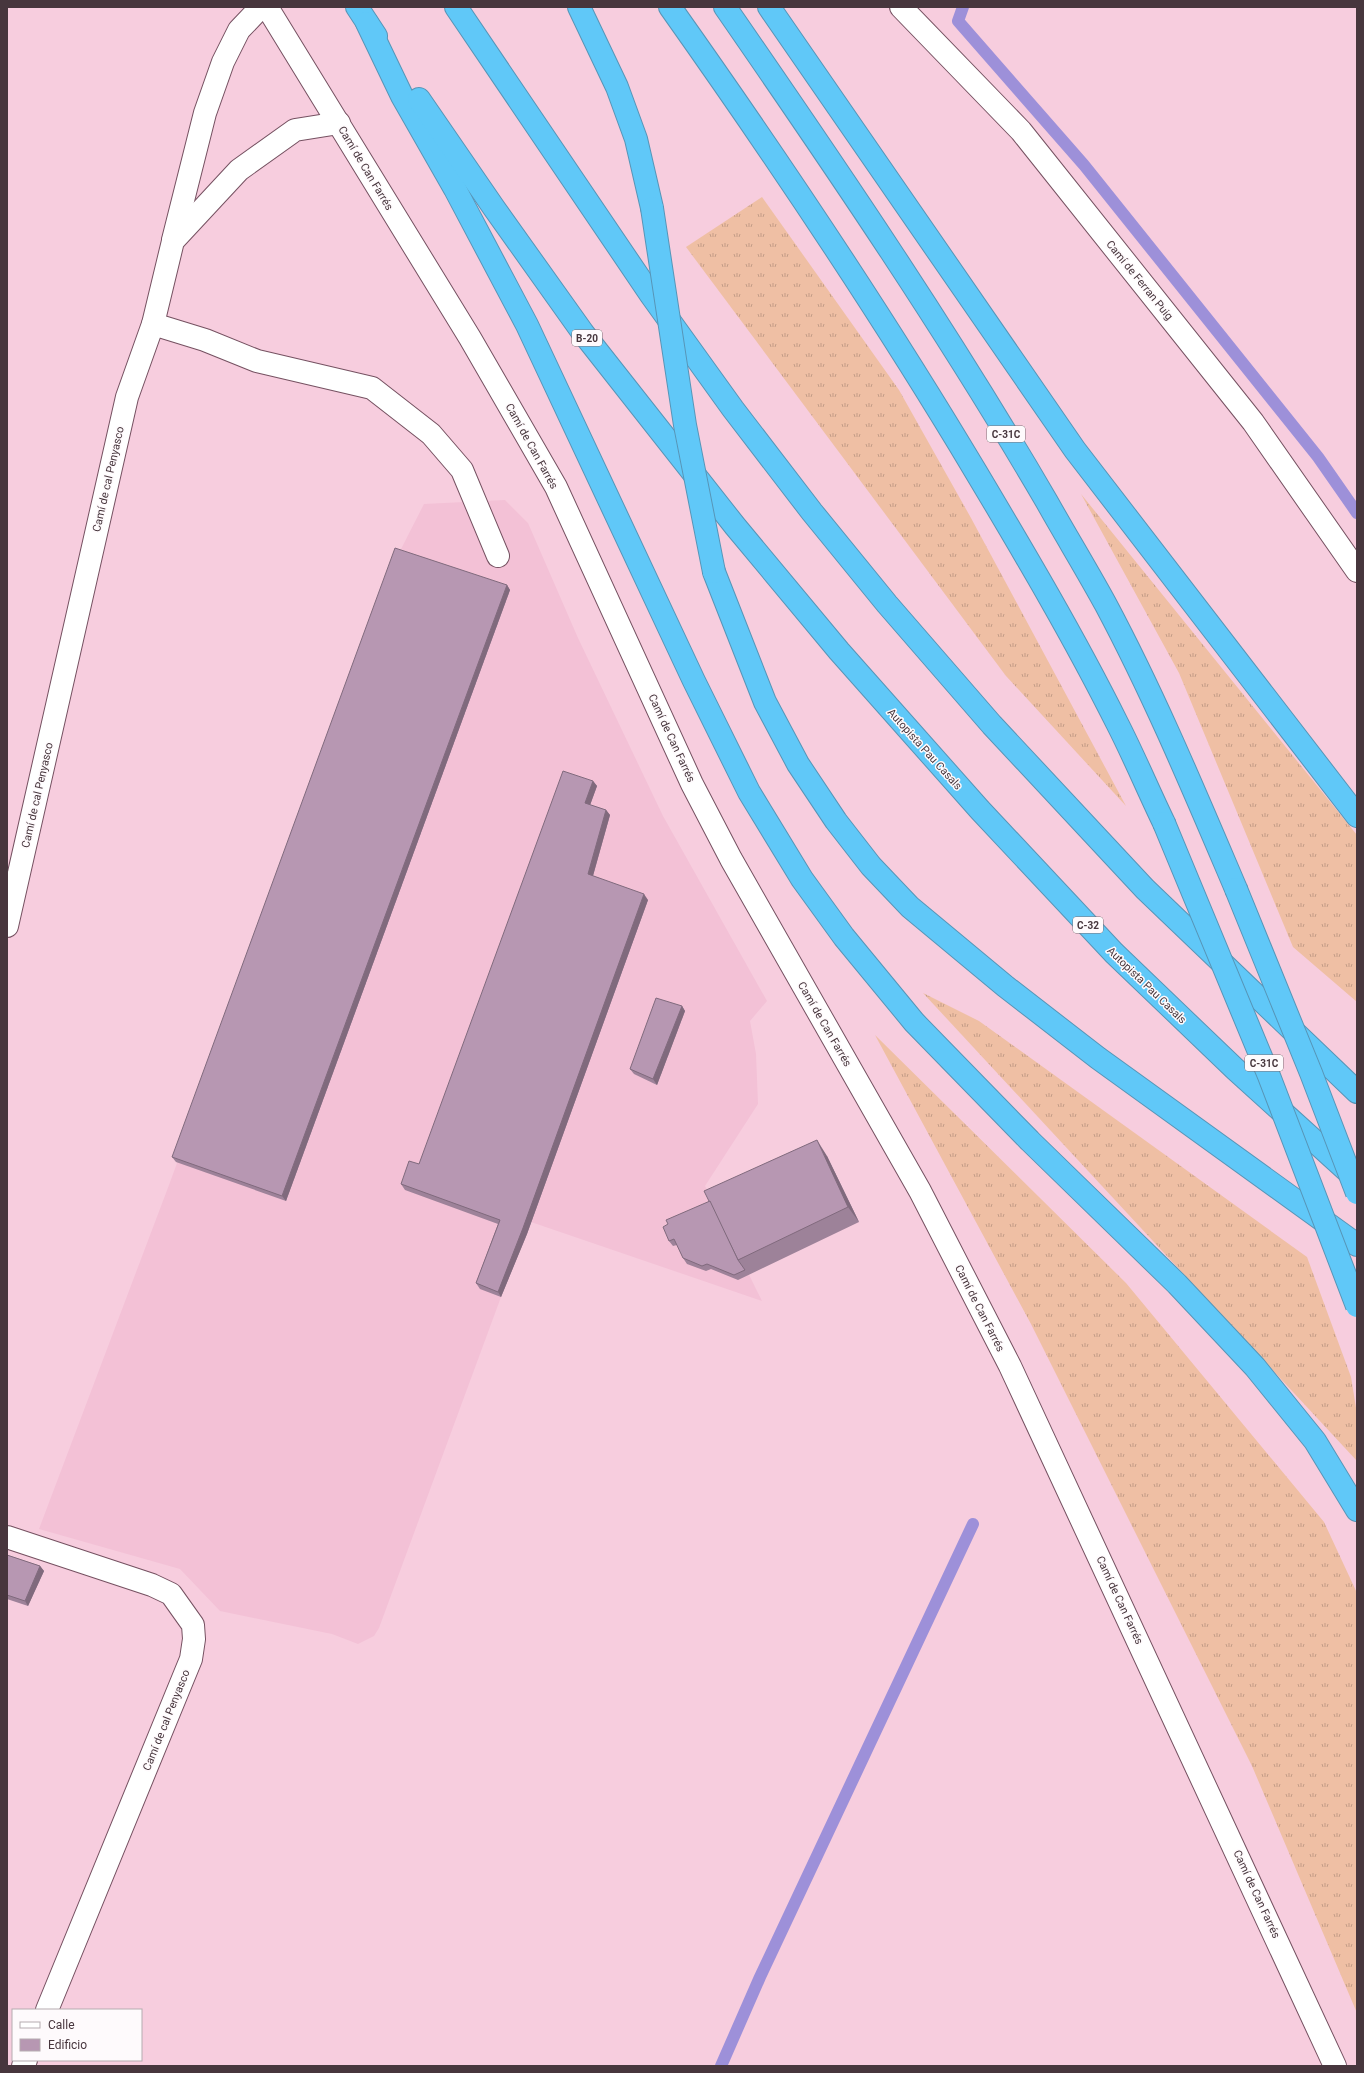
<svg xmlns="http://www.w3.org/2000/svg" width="1364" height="2073" font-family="Roboto,sans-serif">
	<defs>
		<pattern id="grass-tufts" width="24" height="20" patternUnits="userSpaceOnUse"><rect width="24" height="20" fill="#efbfa4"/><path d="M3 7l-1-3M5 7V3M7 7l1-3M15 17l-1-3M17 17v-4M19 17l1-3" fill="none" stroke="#c39c87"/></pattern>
	</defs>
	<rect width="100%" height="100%" fill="#f7cdde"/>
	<!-- built -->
	<path fill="#f3c1d6" d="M505 500 528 523 578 638 663 816 767 1001 750 1021 756 1054 758 1104 705 1186 762 1301 531 1222 501 1297 379 1628 374 1636 358 1644 332 1634 220 1611 180 1569 39 1529 169 1185 399 553 424 504Z"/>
	<!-- grass -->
	<g fill="url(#grass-tufts)">
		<path d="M762 197 899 390 971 518 1126 806 1006 676 686 247Z"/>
		<path d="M1081 494 1357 835V1002L1293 947 1179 673Z"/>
		<path d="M923 993 979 1021 1307 1257 1351 1377 1357 1414V1461Z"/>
		<path d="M875 1035 1126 1283 1324 1522 1357 1593V2013L1252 1766 1031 1324Z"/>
	</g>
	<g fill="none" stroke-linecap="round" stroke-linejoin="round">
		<!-- stream -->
		<g stroke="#9d90d9" stroke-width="12">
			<path d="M963 7 958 21 1084 165 1318 457 1357 513"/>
			<path d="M721 2066 760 1977 973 1524"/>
		</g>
		<!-- lane casing -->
		<g stroke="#755161" stroke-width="24">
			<path id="lane" d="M153 324 205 340 257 361 372 388 431 434 462 470 498 556"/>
		</g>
		<!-- street casing -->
		<g stroke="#755161" stroke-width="24">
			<g id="street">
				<path d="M267 7 470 338 556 487 692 784 731 859 920 1191 1010 1366 1335 2066"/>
				<path d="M901 7 1021 131 1253 422 1357 571"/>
				<path d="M173 240 205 113 223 62 239 30 261 7"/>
				<path d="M7 926 127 397 153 324 173 241 239 170 295 130 339 123"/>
				<path d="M7 1537 152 1585 171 1594 193 1625 194 1639 191 1659 47 2010"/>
				<path d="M23 2066 26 2060"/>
			</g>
		</g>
		<!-- highway casing -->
		<g stroke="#5795b7" stroke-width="24">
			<g id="highway">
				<path d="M357 7 376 36"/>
				<path d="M456 7 651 295 733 409 812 512 887 604 992 725 1145 889 1357 1092"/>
				<path d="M579 7 617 87 636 139 652 208"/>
				<path d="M670 7C777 158 881 313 976 472 1025 554 1074 637 1117 723 1134 756 1148 790 1164 823"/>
				<path d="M725 7C837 169 948 332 1047 502 1066 536 1087 570 1106 605 1155 697 1195 793 1236 889"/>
				<path d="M769 7 1075 450 1357 816"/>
				<path d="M367 23 402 96 455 189 527 325 694 681 749 792 802 879 844 937 914 1022 1030 1141 1177 1284 1255 1367 1315 1441 1357 1510"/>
				<path d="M419 99 494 208 583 333 735 526 839 651 980 810 1114 953 1235 1069 1353 1176"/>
				<path d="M714 572 765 702 798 764 836 821 871 866 910 907 1005 986 1098 1058 1357 1245"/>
			</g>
		</g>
		<!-- lane -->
		<use href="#lane" stroke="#fff" stroke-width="22"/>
		<!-- street -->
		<use href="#street" stroke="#fff" stroke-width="22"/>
		<!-- highway -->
		<use href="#highway" stroke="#60c8f8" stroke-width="22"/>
		<!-- highway-bridge casing -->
		<g stroke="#5795b7" stroke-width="24" stroke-linecap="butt">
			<g id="highway-bridge">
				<path d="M652 208 685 425 714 572"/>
				<path d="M1164 823 1269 1076 1357 1306"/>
				<path d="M1236 889 1311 1073 1357 1193"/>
			</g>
		</g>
		<!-- highway-bridge -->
		<use href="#highway-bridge" stroke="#60c8f8" stroke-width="22"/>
	</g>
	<!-- wall -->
	<g fill="#9d8299">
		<path d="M507 585 510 590 286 1201 176 1162 172 1157Z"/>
		<path d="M593 781 597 786 590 805 606 810 610 815 593 876 648 900 527 1234 501 1297 480 1289 476 1283 498 1224 405 1190 401 1184 419 1164Z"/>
		<path d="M682 1006 685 1011 657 1085 634 1074 630 1069Z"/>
		<path d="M827 1156 859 1222 738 1280 711 1269 706 1271 687 1264 683 1258 677 1245 673 1246 669 1241Z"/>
		<path d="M7 1555 40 1566 44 1571 28 1606 7 1599Z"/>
	</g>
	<!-- shaded-wall -->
	<g fill="#806a7d">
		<path d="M507 585 510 590 286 1201 282 1196Z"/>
		<path d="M593 781 597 786 589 808 585 803Z"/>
		<path d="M606 810 610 815 592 879 588 874Z"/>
		<path d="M644 894 648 900 527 1234 501 1297 498 1292Z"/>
		<path d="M682 1006 685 1011 657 1085 653 1079Z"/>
		<path d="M817 1140 827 1156 859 1222 848 1207Z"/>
		<path d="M40 1566 44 1571 28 1606 25 1601Z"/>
	</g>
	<!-- building -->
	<g fill="#b797b2" stroke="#806a7d">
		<path d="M395 548 507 585 282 1196 172 1157Z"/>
		<path d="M563 771 593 781 585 803 606 810 588 874 644 894 523 1228 498 1292 476 1283 500 1220 401 1184 409 1161 419 1164Z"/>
		<path d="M656 998 682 1006 653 1079 630 1069Z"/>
		<path d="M817 1140 848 1207 738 1260 704 1191Z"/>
		<path d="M710 1201 738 1260 745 1270 734 1275 707 1264 702 1266 683 1258 674 1239 669 1241 663 1227 668 1224 666 1220Z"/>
		<path d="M7 1555 40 1566 25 1601 7 1595Z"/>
	</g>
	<g text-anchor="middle" stroke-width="3" stroke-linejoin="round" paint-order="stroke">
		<!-- shield labels -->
		<g fill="#fefafc" stroke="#7e7176" stroke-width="1">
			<rect x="572" y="330" width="30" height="16" rx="3"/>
			<rect x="987" y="426" width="38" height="16" rx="3"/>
			<rect x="1073" y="917" width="30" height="16" rx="3"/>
			<rect x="1245" y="1055" width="38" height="16" rx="3"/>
		</g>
		<g font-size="10" font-weight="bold" fill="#47363d">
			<text x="587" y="342">B-20</text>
			<text x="1006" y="438">C-31C</text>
			<text x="1088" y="929">C-32</text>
			<text x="1264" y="1067">C-31C</text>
		</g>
		<!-- street labels -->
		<g font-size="11" fill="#47363d" stroke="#fefafc">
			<text transform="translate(366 168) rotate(59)" y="4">Camí de Can Farrés</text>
			<text transform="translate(1140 280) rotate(51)" y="4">Camí de Ferran Puig</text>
			<text transform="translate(532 446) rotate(61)" y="4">Camí de Can Farrés</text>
			<text transform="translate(108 479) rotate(-77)" y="4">Camí de cal Penyasco</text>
			<text transform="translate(672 738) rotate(65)" y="4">Camí de Can Farrés</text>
			<text transform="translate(925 749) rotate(48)" y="4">Autopista Pau Casals</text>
			<text transform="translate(37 795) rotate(-77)" y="4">Camí de cal Penyasco</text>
			<text transform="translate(1147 985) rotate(44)" y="4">Autopista Pau Casals</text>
			<text transform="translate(825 1024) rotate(60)" y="4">Camí de Can Farrés</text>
			<text transform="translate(980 1308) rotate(63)" y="4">Camí de Can Farrés</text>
			<text transform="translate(1120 1600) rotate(65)" y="4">Camí de Can Farrés</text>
			<text transform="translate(166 1720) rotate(-68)" y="4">Camí de cal Penyasco</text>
			<text transform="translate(1257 1894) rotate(65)" y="4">Camí de Can Farrés</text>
		</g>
	</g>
	<!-- border -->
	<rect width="1364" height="2073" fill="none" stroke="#47363d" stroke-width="16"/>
	<!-- legend -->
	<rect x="12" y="2009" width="130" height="52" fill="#fefafc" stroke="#b5acb0"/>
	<rect x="20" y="2022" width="20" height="6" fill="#ffffff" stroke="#b5acb0"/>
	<text x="48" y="2029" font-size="12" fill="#47363d">Calle</text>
	<rect x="20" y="2039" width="20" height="12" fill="#b797b2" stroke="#b5acb0"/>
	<text x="48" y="2049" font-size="12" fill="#47363d">Edificio</text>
</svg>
